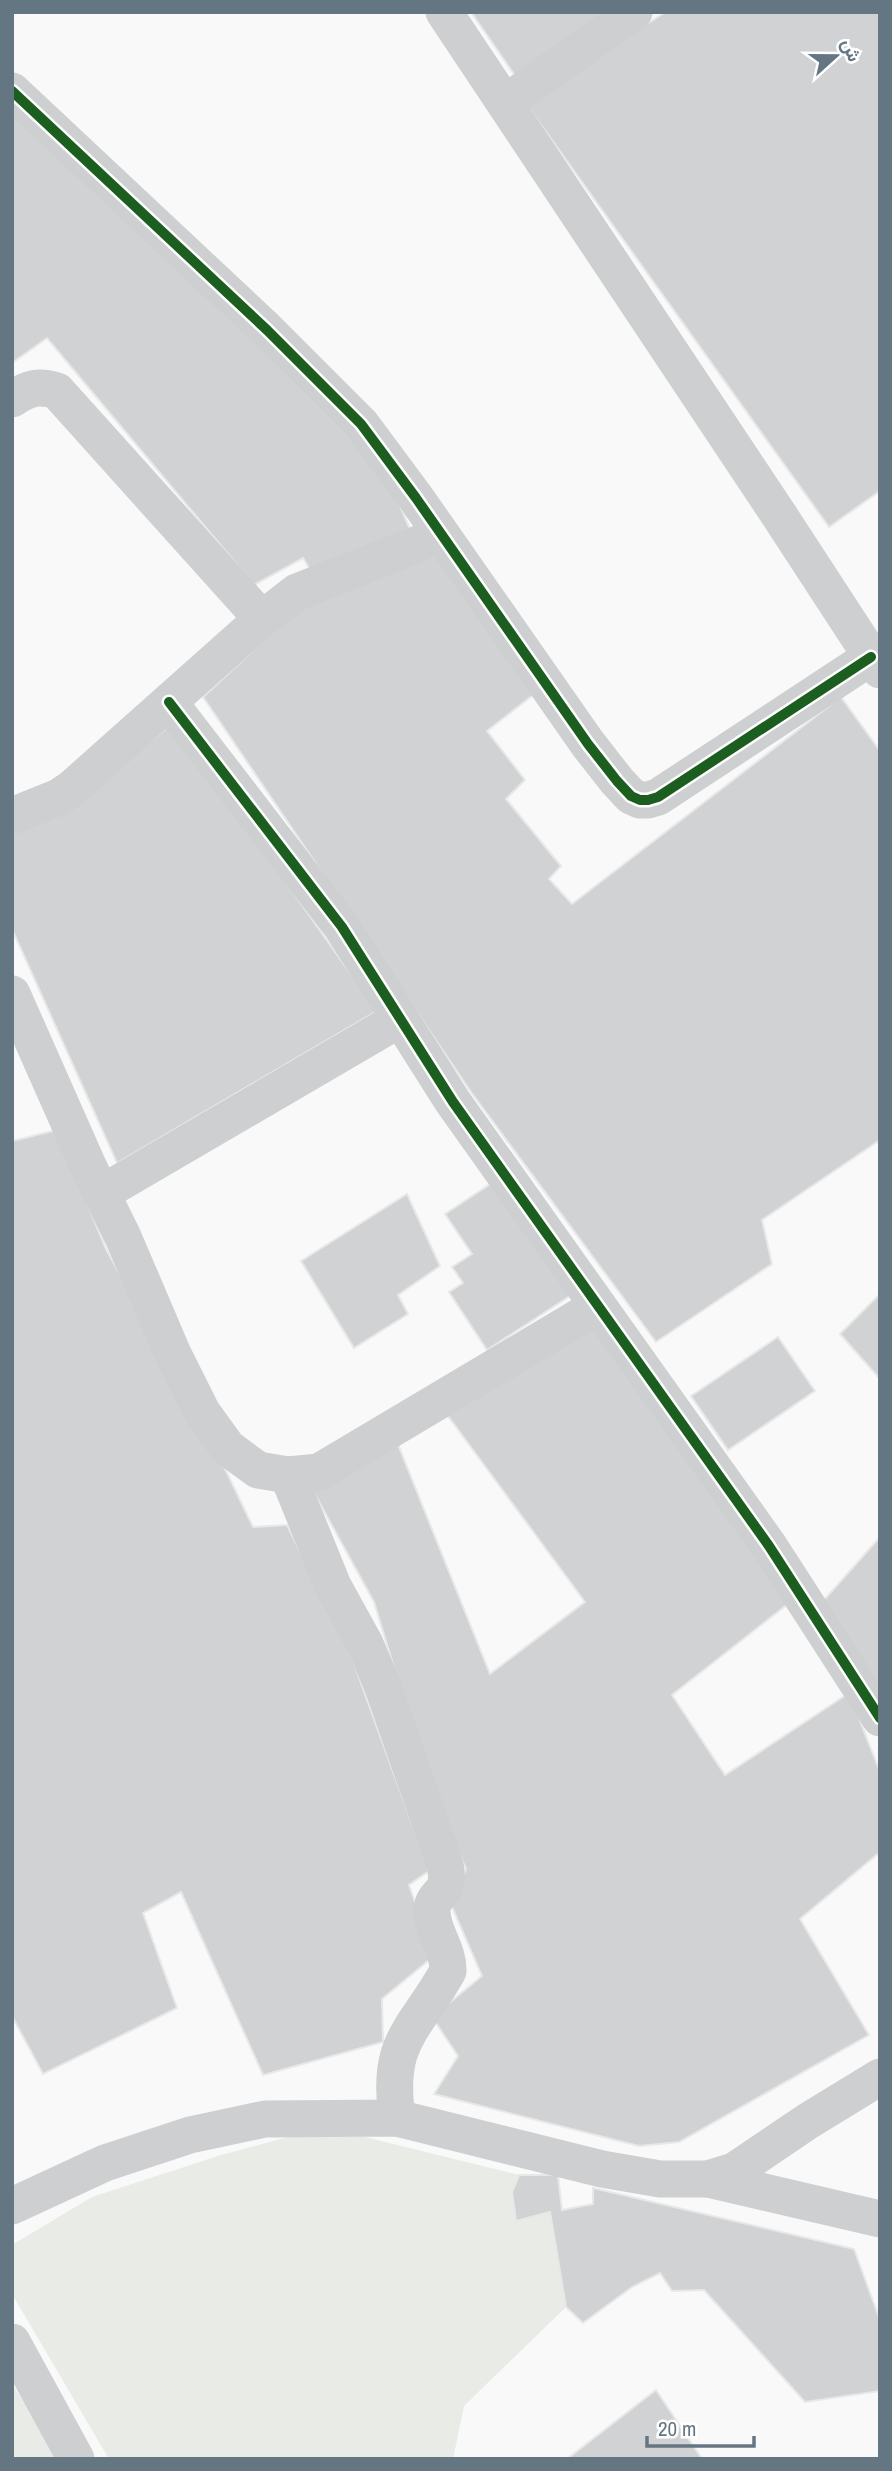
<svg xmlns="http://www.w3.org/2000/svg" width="892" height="2471" font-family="'Archivo Narrow',Vazirmatn,sans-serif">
	<rect width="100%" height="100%" fill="#f9f9f9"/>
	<!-- green -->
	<g fill="#e8ebe6">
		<path d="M288 2137H365L519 2175 512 2192 516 2221 550 2212 566 2307 464 2406 453 2459H109L12 2294V2245L92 2197 221 2155Z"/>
		<path d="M12 2384 56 2452 60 2459H12Z"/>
	</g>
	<!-- building -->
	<g fill="#d0d2d3" stroke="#e8e8e8" stroke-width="2">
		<path d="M471 12H614L520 83Z"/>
		<path d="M666 12H880V491L829 527 524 101Z"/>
		<path d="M12 98 387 475 412 534 313 574 303 558 254 585 47 338 12 363Z"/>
		<path d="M438 555 537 692 487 731 525 780 506 799 561 866 549 879 572 904 841 697 880 751V1140L762 1220 772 1264 656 1342 471 1092 203 697 300 607Z"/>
		<path d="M173 723 377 1011 117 1163 12 929V829L75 804Z"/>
		<path d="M57 1130 106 1249 214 1446 253 1527 287 1525 349 1650 429 1871 409 1885 434 1956 382 1999 383 2042 263 2075 181 1892 143 1913 177 2008 43 2074 12 2016V1141Z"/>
		<path d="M498 1179 573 1294 487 1350 449 1292 463 1283 452 1267 472 1254 445 1214Z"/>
		<path d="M407 1194 440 1266 398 1295 408 1314 354 1348 301 1261Z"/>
		<path d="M880 1294V1379L840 1334Z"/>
		<path d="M594 1325 789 1603 672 1695 725 1775 849 1693 880 1772V1852L800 1919 869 2035 679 2142 639 2146 434 2094 458 2056 432 2017 482 1976 452 1907 466 1869 428 1779 374 1602 312 1489 397 1442 490 1674 585 1602 448 1416Z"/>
		<path d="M778 1337 815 1391 728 1450 691 1396Z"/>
		<path d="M880 1537V1686L824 1600Z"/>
		<path d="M519 2175H558L562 2210 593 2204V2188L854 2249 880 2320V2391L805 2402 704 2290 672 2291 660 2273 632 2287 583 2323 566 2307 550 2212 516 2221 512 2192Z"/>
		<path d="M656 2390 702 2459H567Z"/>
	</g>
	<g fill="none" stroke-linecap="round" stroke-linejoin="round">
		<!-- street -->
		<g stroke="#cecfd0" stroke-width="37">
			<path d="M444 12 779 515 880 670"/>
			<path d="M12 91 267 330 361 424 416 498 588 744 617 781 631 796 640 800H648L658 797 871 657"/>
			<path d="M505 103 634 12"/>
			<path d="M12 399C28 388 39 385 57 391L262 619"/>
			<path d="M169 702 342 927 453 1102 769 1546 880 1718"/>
			<path d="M12 816 59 797 71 789 262 619 297 592 441 535"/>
			<path d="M12 994 89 1168 123 1237 173 1354 202 1412 228 1448 258 1470 288 1475 319 1472 598 1306"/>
			<path d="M102 1193 400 1019"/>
			<path d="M288 1475 333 1586 365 1644 383 1687 445 1865C452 1897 432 1891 432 1911 432 1932 449 1950 448 1971 414 2032 386 2040 397 2118"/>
			<path d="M708 2179 880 2219"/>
			<path d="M12 2206 105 2163 190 2135 265 2119 397 2118 602 2169 660 2179H708L734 2171 808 2121 880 2077"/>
			<path d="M12 2342 76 2459"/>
		</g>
		<!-- cycleway casing -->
		<g stroke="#fff" stroke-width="15">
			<g id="cycleway">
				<path d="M12 91 267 330 361 424 416 498 588 744 617 781 631 796 640 800H648L658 797 871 657"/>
				<path d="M169 702 342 927 453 1102 769 1546 880 1718"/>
			</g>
		</g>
		<!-- cycleway -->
		<use href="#cycleway" stroke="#1b5e20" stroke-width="10"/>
	</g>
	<!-- border -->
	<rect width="892" height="2471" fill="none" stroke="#657683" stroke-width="28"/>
	<!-- north arrow -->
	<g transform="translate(836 56) rotate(69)" stroke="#ffffff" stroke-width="5" paint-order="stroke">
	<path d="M0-5L12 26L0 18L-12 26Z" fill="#657683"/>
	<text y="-10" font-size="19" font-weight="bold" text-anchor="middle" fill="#657683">ش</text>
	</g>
	<!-- scale -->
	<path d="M647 2436v10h107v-10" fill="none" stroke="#657683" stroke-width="3.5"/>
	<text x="658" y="2436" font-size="21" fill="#657683" stroke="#ffffff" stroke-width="5" paint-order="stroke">20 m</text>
</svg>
